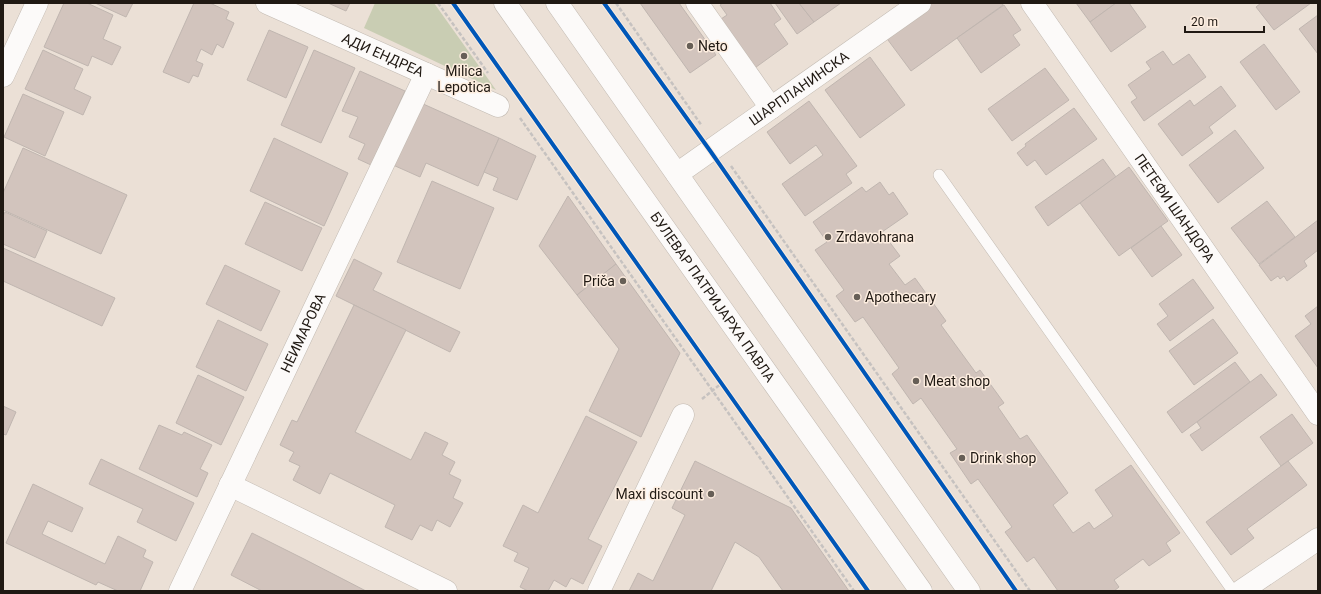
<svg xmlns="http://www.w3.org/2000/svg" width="1321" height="594" font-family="Roboto,sans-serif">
	<rect width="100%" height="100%" fill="#ebe0d6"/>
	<!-- green -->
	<path fill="#c9cdb3" d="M375 3H434L496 90 364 28Z"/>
	<!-- building -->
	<g fill="#d2c4bd" stroke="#c0b6b0">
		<path d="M64 3H87L113 15 103 39 121 47 112 65 92 56 88 66 44 47Z"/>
		<path d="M95 3H133L126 17Z"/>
		<path d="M194 3H210L229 12 226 19 234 23 223 48 217 44 212 55 201 49 196 61 203 64 198 77 193 75 189 83 163 72Z"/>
		<path d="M328 3H350L346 11Z"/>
		<path d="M640 3H679L716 55 690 73Z"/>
		<path d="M723 3H770L781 19 774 24 788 44 752 70 718 21 727 15 720 5Z"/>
		<path d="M775 3H799L814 22 797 34Z"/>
		<path d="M799 3H841L814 22Z"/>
		<path d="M931 3H1002L1003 5 911 71 885 36Z"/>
		<path d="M1076 3H1116L1090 22Z"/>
		<path d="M1116 3H1129L1146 27 1111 52 1090 22Z"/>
		<path d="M1261 3H1311L1274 30 1256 7Z"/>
		<path d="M1004 5 1021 30 1013 35 1020 45 981 73 957 38Z"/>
		<path d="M1318 15V54L1299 29Z"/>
		<path d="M269 30 308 47 286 98 247 80Z"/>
		<path d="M1264 44 1300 92 1276 110 1240 62Z"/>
		<path d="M43 50 83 69 74 89 91 97 83 115 25 89Z"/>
		<path d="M314 50 355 68 321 143 281 125Z"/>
		<path d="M1163 51 1173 65 1189 54 1206 77 1144 121 1131 102 1137 98 1128 85 1151 69 1146 62Z"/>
		<path d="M870 57 905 105 860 138 825 90Z"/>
		<path d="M1045 68 1069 100 1012 141 988 109Z"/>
		<path d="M360 71 405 91 371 165 358 159 365 144 349 137 358 117 342 111Z"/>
		<path d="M1221 86 1236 106 1209 127 1213 133 1182 156 1158 124 1190 100 1194 106Z"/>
		<path d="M23 94 64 112 45 156 4 137Z"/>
		<path d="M809 101 857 166 846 174 852 183 805 216 782 184 823 155 816 145 790 164 767 132Z"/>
		<path d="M421 103 499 138 478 186 426 163 420 177 393 165Z"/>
		<path d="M1074 108 1097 139 1046 175 1035 160 1027 166 1017 153 1026 146 1025 144Z"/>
		<path d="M1235 130 1264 168 1218 203 1189 165Z"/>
		<path d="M274 138 348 173 324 226 250 191Z"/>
		<path d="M499 138 536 156 517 200 493 190 498 178 484 172Z"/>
		<path d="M23 148 127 195 101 254 3 210V193Z"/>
		<path d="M1103 159 1116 177 1048 226 1035 207Z"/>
		<path d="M1129 167 1168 221 1119 256 1080 203Z"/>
		<path d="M432 181 494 208 460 289 397 262Z"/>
		<path d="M880 182 889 195 893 192 908 214 882 232 900 256 889 264 905 285 915 278 946 321 941 325 976 373 980 370 1004 403 998 407 1020 439 1027 435 1068 493 1053 505 1073 533 1089 522 1094 529 1113 516 1095 490 1131 465 1180 533 1166 543 1171 551 1149 566 1143 559 1114 580 1119 587 1114 591H1058L1034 557 1027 562 1005 532 1012 527 978 479 971 484 950 453 957 449 921 398 913 404 892 374 899 368 863 317 855 322 836 296 844 290 815 250 827 242 813 222 862 187 866 192Z"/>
		<path d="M568 196 616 264 577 295 539 246Z"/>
		<path d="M1267 201 1295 237 1259 264 1231 228Z"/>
		<path d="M265 202 322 228 302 271 245 244Z"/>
		<path d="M5 212 47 231 35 258 3 244V216Z"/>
		<path d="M1318 220V250L1304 261 1307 266 1287 281 1284 276 1280 279 1278 276 1271 281 1259 265Z"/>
		<path d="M1161 226 1182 255 1152 277 1131 248Z"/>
		<path d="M3 248 115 298 102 326 3 281Z"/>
		<path d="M354 259 382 273 373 290 460 332 450 352 336 296Z"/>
		<path d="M616 264 680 353 641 437 589 411 619 349 577 295Z"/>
		<path d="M225 265 280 291 261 331 206 304Z"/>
		<path d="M1193 279 1214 308 1170 341 1157 324 1168 316 1159 304Z"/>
		<path d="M354 305 406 330 355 432 411 460 425 432 448 443 442 455 455 462 449 474 461 480 453 498 463 503 450 527 437 520 432 531 420 525 412 540 385 527 395 505 330 473 320 494 293 480 300 466 289 461 294 452 280 445 292 420 297 422Z"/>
		<path d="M1318 306V368L1295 336 1311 324 1305 316Z"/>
		<path d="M1213 319 1238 353 1194 385 1169 351Z"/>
		<path d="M218 320 268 344 246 391 196 367Z"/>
		<path d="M1235 362 1250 382 1182 433 1167 412Z"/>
		<path d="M1261 374 1277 395 1202 451 1190 435 1201 428 1197 422Z"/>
		<path d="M198 375 244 397 221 445 176 423Z"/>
		<path d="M3 406 16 412 6 435 3 434Z"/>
		<path d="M1292 414 1313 443 1281 466 1260 437Z"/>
		<path d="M586 416 637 442 588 539 602 546 583 584 571 578 566 587 554 580 548 591H528L520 587 529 568 514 561 518 553 503 546 523 505 538 513Z"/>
		<path d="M159 425 182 435 184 432 212 445 200 469 208 473 197 497 139 469Z"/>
		<path d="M101 459 194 503 176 541 137 522 143 509 89 484Z"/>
		<path d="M695 461 791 508 849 591H783L759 557 735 542 711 591H629L638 573 653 581 685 515 672 508Z"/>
		<path d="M1288 461 1307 485 1247 529 1254 538 1231 555 1206 522Z"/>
		<path d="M33 484 83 508 72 532 48 521 42 534 105 564 118 536 146 550 143 557 153 562 140 591H118L98 582 96 585 6 543Z"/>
		<path d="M252 533 304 559 366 591H262L231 575Z"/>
	</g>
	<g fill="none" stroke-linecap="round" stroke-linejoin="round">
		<!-- service casing -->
		<g stroke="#c2bab2" stroke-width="12">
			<path id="service" d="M939 175 1233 591"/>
		</g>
		<!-- minor casing -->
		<g stroke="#c2bab2" stroke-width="23">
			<g id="minor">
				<path id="s1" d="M267 3 498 106"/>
				<path d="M697 3 771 108"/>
				<path id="s2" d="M1032 3 1318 414"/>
				<path id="s3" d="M677 174 920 3"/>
				<path d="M230 485 446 591"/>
				<path id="s4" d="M180 591 426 74"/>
				<path d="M599 591 683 415"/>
				<path d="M1241 591 1318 539"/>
			</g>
		</g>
		<!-- tertiary casing -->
		<g stroke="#c2bab2" stroke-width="23">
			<path id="tertiary" d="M3 76 37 3"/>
		</g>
		<!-- secondary casing -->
		<g stroke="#c2bab2" stroke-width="23">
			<g id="secondary">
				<path id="s5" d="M505 3 921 591"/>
				<path d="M557 3 969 591"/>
			</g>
		</g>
		<!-- path -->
		<g stroke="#c6c2c0" stroke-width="2.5" stroke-dasharray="4 2" stroke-linecap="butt">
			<path d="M438 3 488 73"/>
			<path d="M616 3 702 126"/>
			<path d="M520 118 854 591"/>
			<path d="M731 166 1030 591"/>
			<path d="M702 399 722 383"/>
		</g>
		<!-- service -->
		<use href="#service" stroke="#fcfaf9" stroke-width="11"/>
		<!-- minor -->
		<use href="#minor" stroke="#fcfaf9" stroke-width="22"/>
		<!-- tertiary -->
		<use href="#tertiary" stroke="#fcfaf9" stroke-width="22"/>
		<!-- secondary -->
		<use href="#secondary" stroke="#fcfaf9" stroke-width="22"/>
		<!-- cycleway casing -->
		<g stroke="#fdeddf" stroke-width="6">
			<g id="cycleway">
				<path d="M453 3 868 591"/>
				<path d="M604 3 711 152 1016 591"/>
			</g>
		</g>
		<!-- cycleway -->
		<use href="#cycleway" stroke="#0057b8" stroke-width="4"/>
	</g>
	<!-- markers -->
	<g fill="#675f57" stroke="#fdeddf" stroke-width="1.5">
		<circle cx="690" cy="46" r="4"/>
		<circle cx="464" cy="56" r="4"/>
		<circle cx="828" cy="237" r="4"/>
		<circle cx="623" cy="281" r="4"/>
		<circle cx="857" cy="297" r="4"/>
		<circle cx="916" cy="381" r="4"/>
		<circle cx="962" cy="458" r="4"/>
		<circle cx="711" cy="494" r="4"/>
	</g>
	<g text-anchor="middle" stroke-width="3" stroke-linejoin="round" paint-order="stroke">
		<!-- poi labels -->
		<g font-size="14" fill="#201913" stroke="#fdeddf" text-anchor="start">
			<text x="698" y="51">Neto</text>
			<text x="464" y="76" text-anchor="middle">Milica<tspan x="464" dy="16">Lepotica</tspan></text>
			<text x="836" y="242">Zrdavohrana</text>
			<text x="615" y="286" text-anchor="end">Priča</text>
			<text x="865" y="302">Apothecary</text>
			<text x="924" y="386">Meat shop</text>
			<text x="970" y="463">Drink shop</text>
			<text x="703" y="499" text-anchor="end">Maxi discount</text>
		</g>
		<!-- street labels -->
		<g font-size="14" fill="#201913" stroke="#fdeddf">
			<text dy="5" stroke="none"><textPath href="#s1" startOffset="127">АДИ ЕНДРЕА</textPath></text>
			<text dy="5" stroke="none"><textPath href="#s3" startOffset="149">ШАРПЛАНИНСКА</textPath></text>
			<text dy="5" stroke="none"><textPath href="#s2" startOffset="250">ПЕТЕФИ ШАНДОРА</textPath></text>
			<text dy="5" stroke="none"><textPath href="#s5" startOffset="360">БУЛЕВАР ПАТРИЈАРХА ПАВЛА</textPath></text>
			<text dy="5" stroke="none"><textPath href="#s4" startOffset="286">НЕИМАРОВА</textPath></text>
		</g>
	</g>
	<!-- border -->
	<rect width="1321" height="594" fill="none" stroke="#201913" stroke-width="8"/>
	<!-- scale -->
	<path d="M1185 26v6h79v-6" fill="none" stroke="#201913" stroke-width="2"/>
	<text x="1191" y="26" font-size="12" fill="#201913" stroke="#fdeddf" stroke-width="3" paint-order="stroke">20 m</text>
</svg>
